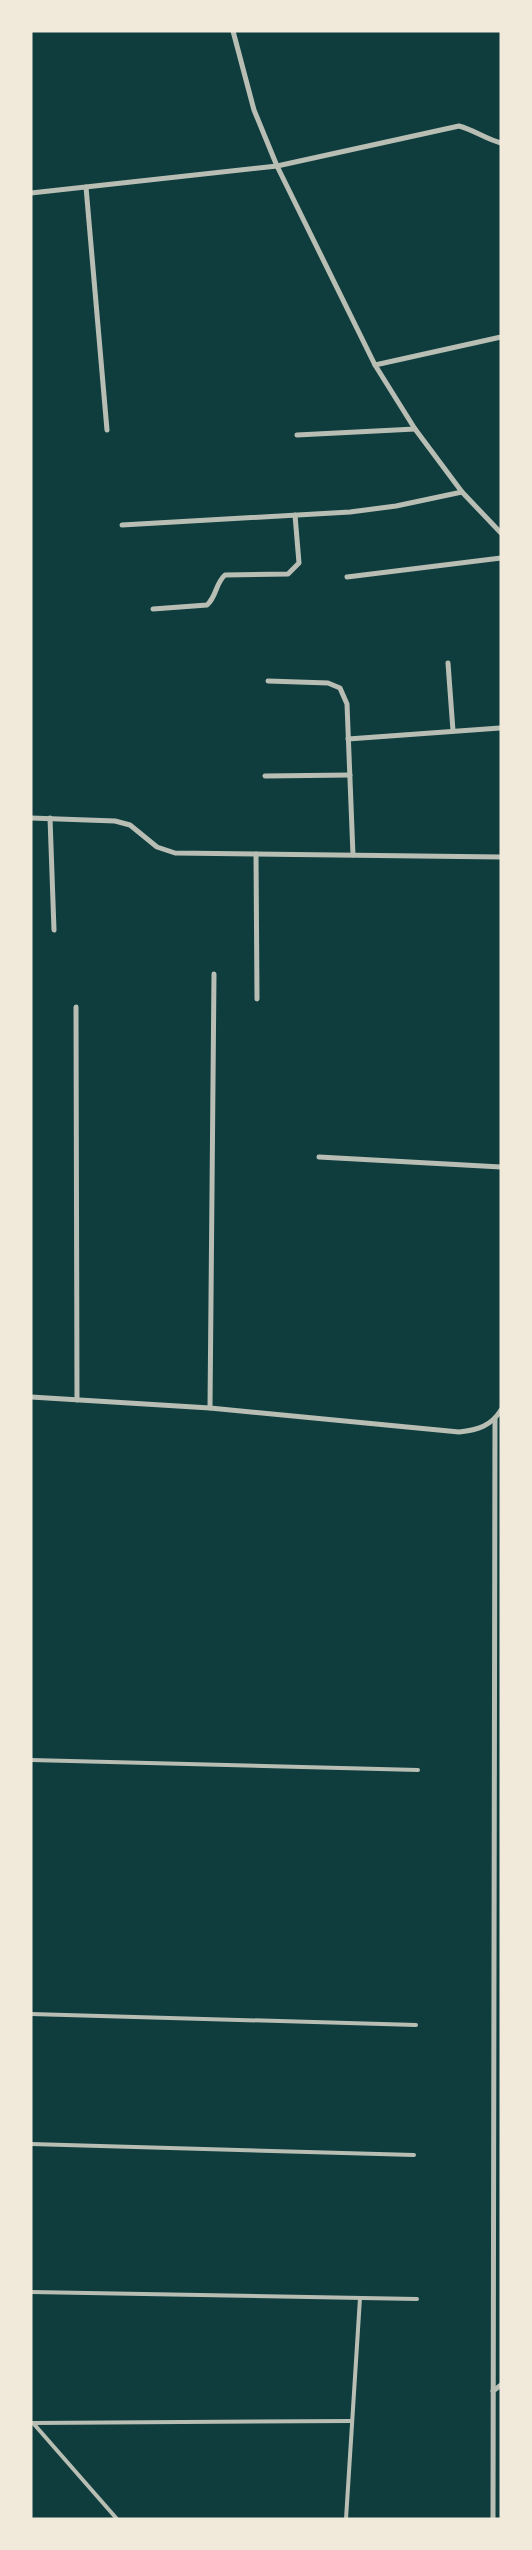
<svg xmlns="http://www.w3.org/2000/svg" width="532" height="2550" font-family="Lato,sans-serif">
	<rect width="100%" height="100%" fill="#0f3d3e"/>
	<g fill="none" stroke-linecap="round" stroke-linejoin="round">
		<!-- service -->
		<g stroke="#b8beb3" stroke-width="4">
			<path d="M31 1760 418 1770"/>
			<path d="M31 2014 416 2025"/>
			<path d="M31 2144 414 2155"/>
			<path d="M31 2292 417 2299"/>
			<path d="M33 2423 352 2421"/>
			<path d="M33 2423 117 2519"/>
			<path d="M346 2519 360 2298"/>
		</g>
		<!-- minor -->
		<g stroke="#b8beb3" stroke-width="5">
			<path d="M233 31 254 110 277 166 375 365 415 429 462 492 501 533"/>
			<path d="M86 187 107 430"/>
			<path d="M31 193 277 166 459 126C474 130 486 139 501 143"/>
			<path d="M375 365 501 337"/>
			<path d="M297 435 415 429"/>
			<path d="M122 525 350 512 396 506 462 492"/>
			<path d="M347 577 501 558"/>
			<path d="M153 609 207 605C217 596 215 584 225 575L288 574 299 563 295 515"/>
			<path d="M448 663 453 731"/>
			<path d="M268 681 328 683 340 688 347 704 353 855"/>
			<path d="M348 739 500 728"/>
			<path d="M265 776 350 775"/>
			<path d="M31 818 115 821 130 825 157 847 175 853 501 857"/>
			<path d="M50 818 54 930"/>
			<path d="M256 854 257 999"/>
			<path d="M76 1007 77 1400"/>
			<path d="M319 1157 501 1167"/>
			<path d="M31 1397 210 1408 459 1432C478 1430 491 1426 501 1410"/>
			<path d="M210 1408 214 974"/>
			<path d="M493 2391 501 2385"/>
			<path d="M493 2519 495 1419"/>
		</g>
	</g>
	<!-- border -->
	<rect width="532" height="2550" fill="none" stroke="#f1e9da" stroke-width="65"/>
</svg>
